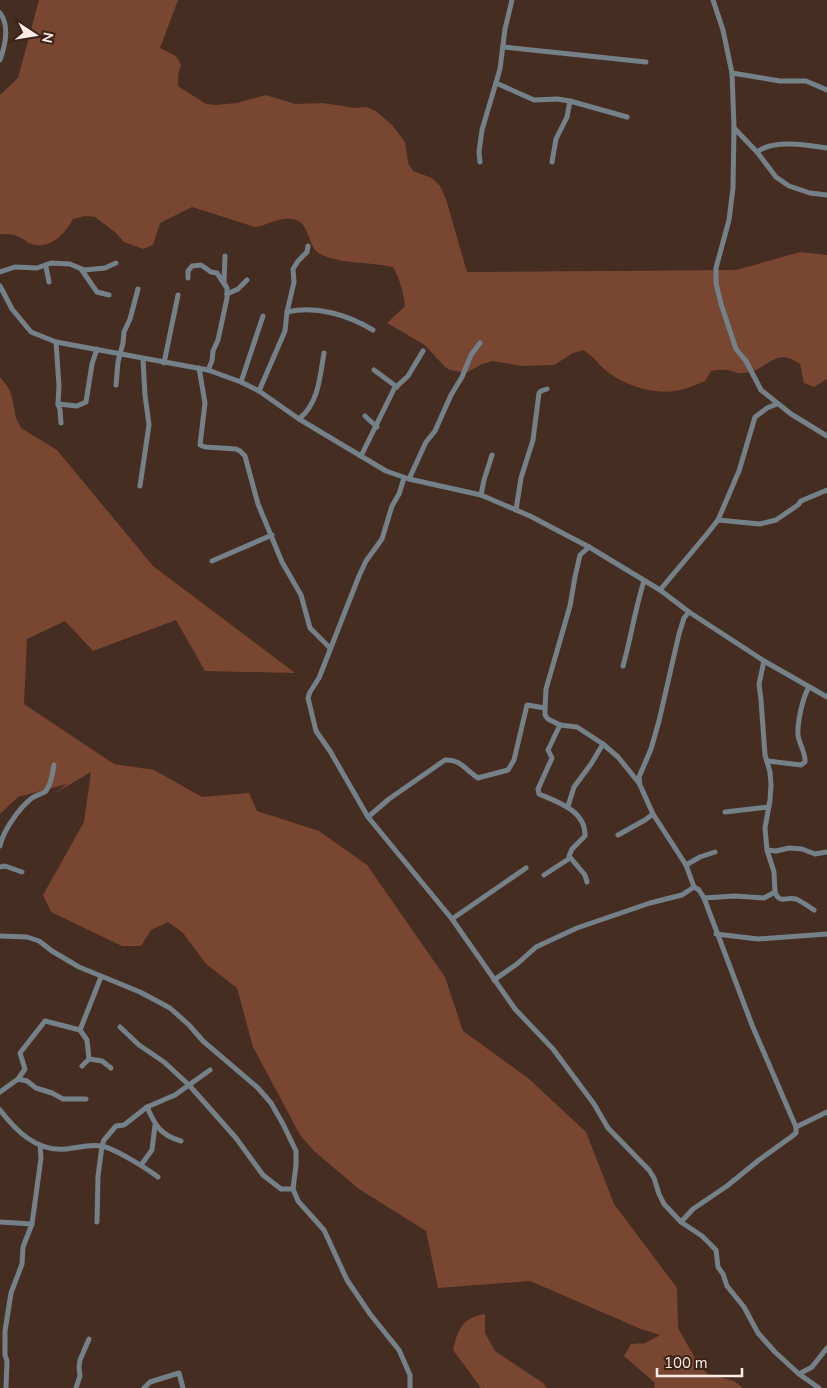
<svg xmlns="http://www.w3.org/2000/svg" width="827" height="1388" font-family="'Nunito Sans',sans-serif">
	<rect width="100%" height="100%" fill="#462d22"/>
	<!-- green -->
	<g fill="#784631">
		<path d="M39 0H178L160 48 176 56 181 65 178 75V86L206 104 216 105 236 103 266 95 295 104 323 103 355 108 366 107 376 111 392 125 405 142 408 163 413 171 432 178 440 186 446 199 467 272 736 270 800 252 827 255V379L814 387 804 383 800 364C773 345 769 372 742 373 738 374 735 372 731 371 724 369 718 370 711 371L705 381C696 385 686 389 675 391 654 394 626 386 609 373 599 366 594 356 583 350L573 353 554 365 522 366 493 361 482 364 466 373 450 370 445 367 425 345 387 323 405 306C404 294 399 277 393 267 371 262 339 264 320 254 304 244 313 216 284 219 274 220 265 226 255 227L192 207 160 223 153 245 143 249 124 242 116 233 95 217 85 216 73 219C65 234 50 250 31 244 27 243 25 239 21 238 15 234 8 234 1 234L0 235V95L18 78Z"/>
		<path d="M0 377 8 387 12 397 16 418 21 428 57 450 153 566 295 673 205 671 176 620 93 651 65 621 27 639 24 704 114 764 154 770 202 797 249 793 257 811 319 831 367 865 445 977 463 1031 528 1078 586 1132 614 1204 677 1288 678 1328 700 1367 708 1374 734 1381 743 1388H654L655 1383 624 1356 631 1344 645 1343 660 1335 641 1329 530 1281 438 1288 426 1231 359 1189 314 1151 300 1135 253 1047 237 988 206 964 183 933 168 922 151 930 141 946H122L51 912 43 895 84 822 91 772 52 795 67 784 18 797 0 814Z"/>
		<path d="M485 1314V1333L495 1351 543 1383 547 1388H481L453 1350C458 1329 462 1318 485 1314Z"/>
	</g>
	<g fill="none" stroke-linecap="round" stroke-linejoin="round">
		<!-- minor -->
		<g stroke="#748189" stroke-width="5">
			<path d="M713 0 723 30 732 73 734 128 733 188 729 220 716 268V283L721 304 736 349 746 361 761 390 791 414 827 436"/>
			<path d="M0 13C10 26 5 46 0 60"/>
			<path d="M503 47 646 62"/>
			<path d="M732 73 780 81H806L827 90"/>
			<path d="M496 83 534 100 557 99 570 101 627 117"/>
			<path d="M734 128 757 152 776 177 789 186 810 193 827 195"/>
			<path d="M757 152C773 139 808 145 827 148"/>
			<path d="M480 162 479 152 482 130 500 69 505 29 512 0"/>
			<path d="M552 162 556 139 567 117 570 101"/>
			<path d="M46 267 49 282"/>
			<path d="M81 269 97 292 109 295"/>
			<path d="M0 272 15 267 37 268 51 263 70 264 84 270 105 268 116 263"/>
			<path d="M188 278V271L192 266 201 265 211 272 217 273 227 288V298L218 340 213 351 212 361 208 370"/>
			<path d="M224 282 225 256"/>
			<path d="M0 286 12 309 31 332 56 342 208 370 241 382 259 391 299 419 386 471 409 479 481 495 530 516 589 547 660 590 689 612 764 661 827 697"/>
			<path d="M227 294 238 289 247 280"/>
			<path d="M287 312C316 305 348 315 373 330"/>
			<path d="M56 342 59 386 58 404 60 410 61 423"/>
			<path d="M164 363 178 295"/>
			<path d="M199 368 205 403 200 445 205 447 236 449 240 451 245 456 258 504 282 562 301 595 310 628 330 648"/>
			<path d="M374 370 397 387"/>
			<path d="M241 382 263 316"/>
			<path d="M116 385 118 362 123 343 124 332 130 319 138 289"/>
			<path d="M259 391 285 331 287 312 294 282 293 269 298 261 307 252 308 246"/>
			<path d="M58 404 77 406 86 402 92 364 97 349"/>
			<path d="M365 416 377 427"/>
			<path d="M299 419C319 403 320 376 324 353"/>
			<path d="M361 456 394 389 408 376 423 351"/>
			<path d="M404 478 399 494 392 506 382 539 366 561 359 576 319 678 310 692 308 698 316 731 330 751 368 817 452 919 515 1009 553 1049 594 1104 608 1128 649 1170 654 1178 659 1194 664 1204 681 1222 702 1236 716 1250 718 1267 723 1274 727 1286 744 1307 758 1333 775 1352 799 1374 819 1388"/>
			<path d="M409 479 426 442 435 431 451 395 462 377 471 355 480 343"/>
			<path d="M140 486 149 425 145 395 143 359"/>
			<path d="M481 495 484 480 492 455"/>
			<path d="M516 510 521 478 533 440 539 393 541 391 547 389"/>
			<path d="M718 520 760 524 776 520 798 505 801 501 827 490"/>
			<path d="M212 561 272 535"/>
			<path d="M660 590 707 534 718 520 739 471 755 417 767 408 777 404"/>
			<path d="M623 666C631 638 635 609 644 581"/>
			<path d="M545 708V715L548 719 560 725 548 750 552 758 538 789 539 794C558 802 586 811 585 836L572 849 569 856 585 875 587 882"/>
			<path d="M560 725 577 727 603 744 618 757 639 783"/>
			<path d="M768 761 801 765 805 762C806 753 799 744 798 735 797 723 803 696 809 687"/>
			<path d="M568 806 574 787 591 764 603 744"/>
			<path d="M725 812 769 807"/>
			<path d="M368 817 389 799 445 760C461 759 465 770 478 778L508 770 514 760 527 705 545 708 546 689 570 606 575 577 580 555 589 547"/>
			<path d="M618 835 645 820 653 814"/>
			<path d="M0 846C3 831 19 808 32 798 36 795 43 794 46 791 51 784 53 772 54 765"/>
			<path d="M767 850 776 851 789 848 802 849 815 854 827 852"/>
			<path d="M686 865 700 857 715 852"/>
			<path d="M0 867 5 866 22 872"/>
			<path d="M544 875 570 858"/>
			<path d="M694 887 699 890 704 898 752 1025 796 1127 827 1112"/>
			<path d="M775 892C780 905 786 896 796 899 801 901 808 906 814 910"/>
			<path d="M704 898 735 896 764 898 775 892 774 872 767 850 765 828 770 800 771 785 770 772 765 755 761 700 759 684 764 661"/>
			<path d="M452 919 526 868"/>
			<path d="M716 934 758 939 827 934"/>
			<path d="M0 936 27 937 39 941 52 951 79 967 140 992 170 1008 189 1025 203 1041 258 1088 271 1103 283 1124 296 1151V1165L293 1189 298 1201 324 1230 347 1280 370 1314 399 1350 410 1375V1388"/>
			<path d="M494 980 517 964 536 947 577 928 650 903 682 895 694 887 686 865 653 814 640 785 639 777 651 749 659 721 679 634 684 618 689 612"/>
			<path d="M120 1027 139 1045 164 1062 189 1085 236 1138 263 1175 281 1189H293"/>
			<path d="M89 1059 102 1061 111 1068"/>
			<path d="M82 1066 89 1059 87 1040 80 1030 101 977"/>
			<path d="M18 1079 27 1081 36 1088 52 1093 63 1099H86"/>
			<path d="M0 1092 18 1079 25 1069 20 1053 45 1021 80 1030"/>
			<path d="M147 1107C155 1125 160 1135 181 1141"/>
			<path d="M0 1110C16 1131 37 1152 66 1149 78 1148 89 1144 101 1146 114 1148 146 1168 158 1177"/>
			<path d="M141 1165 152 1150 155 1125"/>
			<path d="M0 1222 32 1224"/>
			<path d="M97 1222 98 1176 102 1146 104 1140 116 1126 124 1125 147 1107 175 1095 210 1070"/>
			<path d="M681 1222 693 1209 727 1186 759 1160 791 1137 796 1133V1127"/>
			<path d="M799 1374 812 1367 827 1348"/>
			<path d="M6 1388 7 1361 5 1355V1331L11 1293 22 1264 23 1247 32 1224 41 1158 40 1145"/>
			<path d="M76 1388 80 1376 79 1367 80 1360 89 1339"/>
			<path d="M144 1388 150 1382 179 1373 183 1388"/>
		</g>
	</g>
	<!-- north arrow -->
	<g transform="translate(35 35) rotate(102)" stroke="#3b2318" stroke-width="4" paint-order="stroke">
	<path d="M0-4L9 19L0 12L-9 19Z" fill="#feede6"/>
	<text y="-8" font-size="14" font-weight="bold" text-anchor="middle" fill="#feede6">N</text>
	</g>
	<!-- scale -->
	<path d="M657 1368v8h85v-8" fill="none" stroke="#feede6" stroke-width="2.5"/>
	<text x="664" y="1368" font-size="15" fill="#feede6" stroke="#3b2318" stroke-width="4" paint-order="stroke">100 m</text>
</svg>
